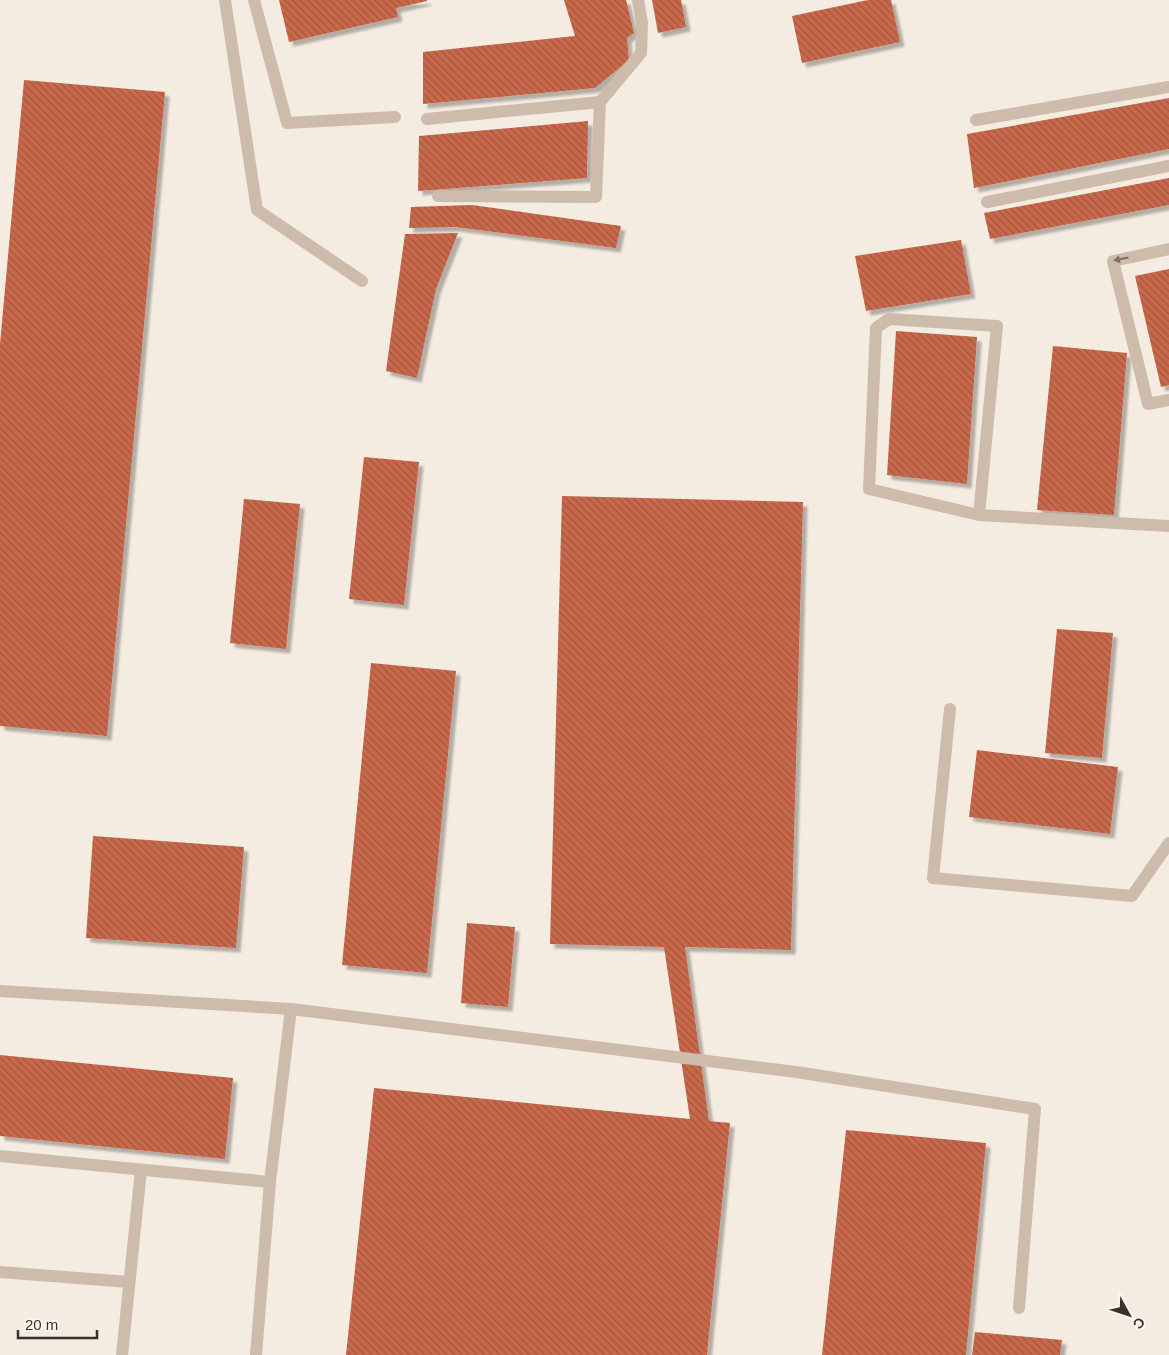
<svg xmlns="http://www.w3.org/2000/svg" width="1169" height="1355" font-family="Arial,sans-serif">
	<defs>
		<pattern id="building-back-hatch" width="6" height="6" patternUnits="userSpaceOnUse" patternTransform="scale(1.25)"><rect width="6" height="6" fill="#c8694b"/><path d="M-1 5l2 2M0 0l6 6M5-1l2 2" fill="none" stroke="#a4573f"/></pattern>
		<filter id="shadow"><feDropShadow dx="4.5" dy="4.5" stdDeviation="1" flood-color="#0004"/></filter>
	</defs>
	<rect width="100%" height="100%" fill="#f4ebe1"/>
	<!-- building -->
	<g fill="url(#building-back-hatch)" filter="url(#shadow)">
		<path d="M279 0H427V1L396 8 398 17 289 42Z"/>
		<path d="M564 0H626L634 33 627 38 629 60 595 88 423 104V52L575 36Z"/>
		<path d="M652 0H681L686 27 658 33Z"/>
		<path d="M868 0H891L900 42 802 63 792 16Z"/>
		<path d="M24 80 165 92 107 736 0 726V344Z"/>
		<path d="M1169 98V149L974 188 967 134Z"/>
		<path d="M588 121 587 178 418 191 419 136Z"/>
		<path d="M1169 178V205L990 239 984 213Z"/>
		<path d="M472 205 621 226 616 248 456 227 409 228 411 207Z"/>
		<path d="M458 233 436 289 417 378 386 371 405 234Z"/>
		<path d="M961 240 971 294 866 311 855 256Z"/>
		<path d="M1169 269V385L1161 387 1135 276Z"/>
		<path d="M896 331 977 337 967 484 887 475Z"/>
		<path d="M1053 346 1127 353 1114 515 1037 510Z"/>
		<path d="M364 457 419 462 404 605 349 599Z"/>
		<path d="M562 496 803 502 791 950 685 947 709 1121 730 1123 707 1355H346L374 1088 690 1119 664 947 550 944Z"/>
		<path d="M244 499 300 504 286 649 230 643Z"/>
		<path d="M1057 629 1113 633 1102 758 1045 753Z"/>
		<path d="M371 663 456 671 427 973 342 965Z"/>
		<path d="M977 750 1118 767 1110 834 969 817Z"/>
		<path d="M93 836 244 847 236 948 86 938Z"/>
		<path d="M467 923 515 927 508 1007 461 1003Z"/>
		<path d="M0 1055 233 1078 225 1159 0 1136Z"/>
		<path d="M846 1130 986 1143 966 1355H822Z"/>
		<path d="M975 1332 1062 1340 1060 1355H972Z"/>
	</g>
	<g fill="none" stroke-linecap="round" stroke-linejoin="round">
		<!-- minor -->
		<g stroke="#cdbbac" stroke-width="12">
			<path d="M225 0 257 210 362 281"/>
			<path d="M254 0 287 123 395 117"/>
			<path d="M427 119 600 102 641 53 642 23 638 0"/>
			<path d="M976 120 1169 87"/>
			<path d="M438 196 596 197 600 102"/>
			<path d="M987 202 1169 166"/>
			<path d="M1169 249 1113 261 1148 404 1169 400"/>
			<path d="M979 515 869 489 876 328 889 319 997 326 979 515 1169 526"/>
			<path d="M950 709 933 878 1132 896 1169 843"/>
			<path d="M0 991 291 1009 270 1182 256 1355"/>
			<path d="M291 1009 796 1072 1035 1109 1019 1308"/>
			<path d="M0 1156 270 1182"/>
			<path d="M0 1272 129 1282"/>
			<path d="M122 1355 141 1170"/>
		</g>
	</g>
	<!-- one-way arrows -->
	<defs><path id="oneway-solid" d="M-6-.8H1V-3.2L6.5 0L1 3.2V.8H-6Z" transform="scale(1.25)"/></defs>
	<use fill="#7d6f65" href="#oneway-solid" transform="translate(1121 259) rotate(168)"/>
	<!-- north arrow -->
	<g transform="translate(1129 1315) rotate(130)" stroke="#fbf5ee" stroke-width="4" paint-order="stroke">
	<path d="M0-4L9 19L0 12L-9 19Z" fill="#3b302b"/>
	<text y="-8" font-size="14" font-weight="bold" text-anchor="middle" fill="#3b302b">С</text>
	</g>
	<!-- scale -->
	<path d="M18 1330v8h79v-8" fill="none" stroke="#3b302b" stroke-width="2.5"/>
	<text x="25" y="1330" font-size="15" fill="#3b302b" stroke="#fbf5ee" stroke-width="4" paint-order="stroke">20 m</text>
</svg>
